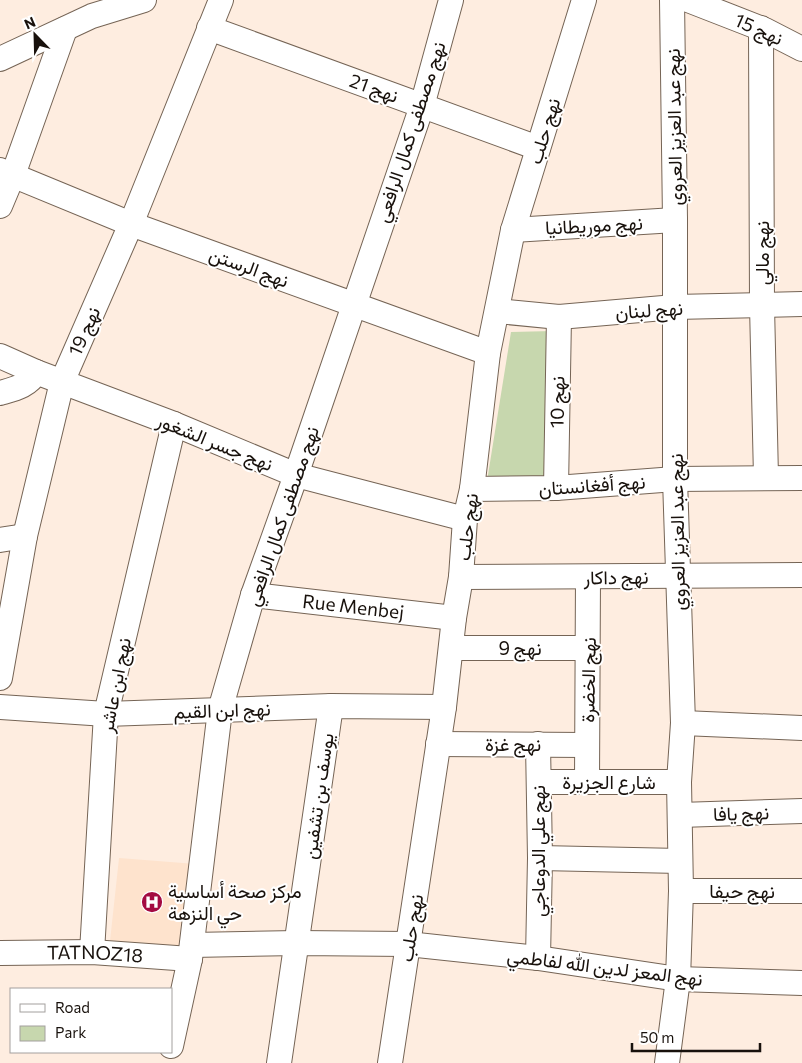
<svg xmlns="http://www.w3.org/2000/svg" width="802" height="1063" font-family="Commissioner,Vazirmatn,sans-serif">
	<rect width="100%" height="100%" fill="#feede0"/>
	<!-- built -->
	<path fill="#fee3cd" d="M119 858 196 864 184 949 110 941Z"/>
	<!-- green -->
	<path fill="#c7d7ae" d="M553 331 552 482 487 481 511 332Z"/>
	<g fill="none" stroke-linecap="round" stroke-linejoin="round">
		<!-- minor casing -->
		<g stroke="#756455" stroke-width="26">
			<g id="minor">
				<path d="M688 0 765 30 802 49"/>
				<path d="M209 28 538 148"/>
				<path d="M761 28 762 306 766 477"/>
				<path d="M0 59 92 16 144 0"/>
				<path d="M0 170 131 224 488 353"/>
				<path d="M0 206 13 175 65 29"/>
				<path d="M513 230 675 220"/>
				<path d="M497 311 559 317 675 307 802 304"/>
				<path d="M0 356 36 372 174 424 296 475 465 519"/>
				<path d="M0 393C14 389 29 386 36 372"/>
				<path d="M556 488 559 317"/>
				<path d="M472 489 556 488 675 479 802 478"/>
				<path d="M0 540 25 536"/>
				<path d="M461 577 802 575"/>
				<path id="s1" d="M253 595 454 618"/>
				<path d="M451 648H588"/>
				<path d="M0 678 25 536 62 382 131 224 221 0"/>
				<path d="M0 707 106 714 331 706 444 707"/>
				<path d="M683 723 802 728"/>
				<path d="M438 744 587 745"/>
				<path d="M539 782H679"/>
				<path d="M587 782 588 577"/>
				<path d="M680 815 802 811"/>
				<path d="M540 858 680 861"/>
				<path d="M681 891H802"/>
				<path d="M192 945 297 943 408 944 538 958 678 979 802 983"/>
				<path d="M92 952 106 714 174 424"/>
				<path id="s2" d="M0 953 92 952 190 959"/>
				<path d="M538 958 540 858 538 744"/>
				<path d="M171 1046 190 959 220 710 253 595 296 475 422 106 451 0"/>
				<path d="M279 1063 331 706"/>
				<path d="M390 1063 444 707 454 618 461 577 465 519 472 489 488 353 513 230 584 0"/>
				<path d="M667 1063 678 979 681 891 679 782 683 723 675 479V220L672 0"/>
			</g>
		</g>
		<!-- minor -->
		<use href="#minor" stroke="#fff" stroke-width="24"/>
	</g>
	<!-- icons -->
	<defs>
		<g id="hospital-disc" transform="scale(1.125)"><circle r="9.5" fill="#a40b42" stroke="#fff"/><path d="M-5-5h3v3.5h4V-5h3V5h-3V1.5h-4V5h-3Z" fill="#fff"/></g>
	</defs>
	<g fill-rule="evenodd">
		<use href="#hospital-disc" x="152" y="902"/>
	</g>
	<g text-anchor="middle" stroke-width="4" stroke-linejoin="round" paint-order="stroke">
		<!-- street labels -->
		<g font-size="19" fill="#18110c" stroke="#fff">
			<text transform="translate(759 29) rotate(24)" y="7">نهج 15</text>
			<text transform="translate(374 88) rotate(20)" y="7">نهج 21</text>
			<text transform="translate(674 127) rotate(-91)" y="7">نهج عبد العزيز العروي</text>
			<text transform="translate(544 131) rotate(-73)" y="7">نهج حلب</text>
			<text transform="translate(410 132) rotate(-72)" y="7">نهج مصطفى كمال الرافعي</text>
			<text transform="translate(594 225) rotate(-3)" y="7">نهج موريطانيا</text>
			<text transform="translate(762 253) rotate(-90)" y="7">نهج مالي</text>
			<text transform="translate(249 267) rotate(20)" y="7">نهج الرستن</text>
			<text transform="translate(649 310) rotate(-4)" y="7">نهج لبنان</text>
			<text transform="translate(84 331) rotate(-66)" y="7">نهج 19</text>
			<text transform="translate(557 402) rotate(-89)" y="7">نهج 10</text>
			<text transform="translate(215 442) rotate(22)" y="7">نهج جسر الشغور</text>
			<text transform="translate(592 485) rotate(-4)" y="7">نهج أفغانستان</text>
			<text transform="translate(282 516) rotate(-71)" y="7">نهج مصطفى كمال الرافعي</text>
			<text transform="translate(467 527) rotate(-83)" y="7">نهج حلب</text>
			<text transform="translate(677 532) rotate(-91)" y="7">نهج عبد العزيز العروي</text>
			<text transform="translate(616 577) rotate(-1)" y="7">نهج داكار</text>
			<text dy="7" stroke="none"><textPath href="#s1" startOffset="101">Rue Menbej</textPath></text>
			<text x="520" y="655">نهج 9</text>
			<text transform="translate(588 680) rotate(-89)" y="7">نهج الخضرة</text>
			<text transform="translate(115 685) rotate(-79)" y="7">نهج ابن عاشر</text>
			<text transform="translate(222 710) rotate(-2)" y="7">نهج ابن القيم</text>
			<text x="513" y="751">نهج غزة</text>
			<text x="609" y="789">شارع الجزيرة</text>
			<text transform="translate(318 796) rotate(-82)" y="7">يوسف بن تشفين</text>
			<text transform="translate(741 813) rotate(-2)" y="7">نهج يافا</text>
			<text transform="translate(538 851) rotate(-90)" y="7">نهج علي الدوعاجي</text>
			<text x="742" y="898">نهج حيفا</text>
			<text transform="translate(411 928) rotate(-81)" y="7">نهج حلب</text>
			<text dy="7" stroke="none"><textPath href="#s2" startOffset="95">TATNOZ18</textPath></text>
			<text transform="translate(605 967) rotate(7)" y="7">نهج المعز لدين الله لفاطمي</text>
		</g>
		<!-- poi labels -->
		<g font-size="19" fill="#18110c" stroke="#fff" text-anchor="start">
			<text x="168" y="898">مركز صحة أساسية<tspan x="168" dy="22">حي النزهة</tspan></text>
		</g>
	</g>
	<!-- legend -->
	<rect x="10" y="988" width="162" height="65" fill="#ffffff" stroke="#a3a09e"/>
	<rect x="20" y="1004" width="25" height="8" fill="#ffffff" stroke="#a3a09e"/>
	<text x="55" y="1013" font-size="15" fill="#18110c">Road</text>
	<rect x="20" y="1026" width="25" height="15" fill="#c7d7ae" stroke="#a3a09e"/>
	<text x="55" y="1038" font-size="15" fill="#18110c">Park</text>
	<!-- north arrow -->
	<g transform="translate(35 35) rotate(337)" stroke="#ffffff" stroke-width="4" paint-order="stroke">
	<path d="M0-4L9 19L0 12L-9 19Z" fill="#18110c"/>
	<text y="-8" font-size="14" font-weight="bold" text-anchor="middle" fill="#18110c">N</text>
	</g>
	<!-- scale -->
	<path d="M632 1043v8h128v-8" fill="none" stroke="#18110c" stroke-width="2.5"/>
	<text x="640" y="1043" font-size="15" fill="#18110c" stroke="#ffffff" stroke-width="4" paint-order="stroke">50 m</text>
</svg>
